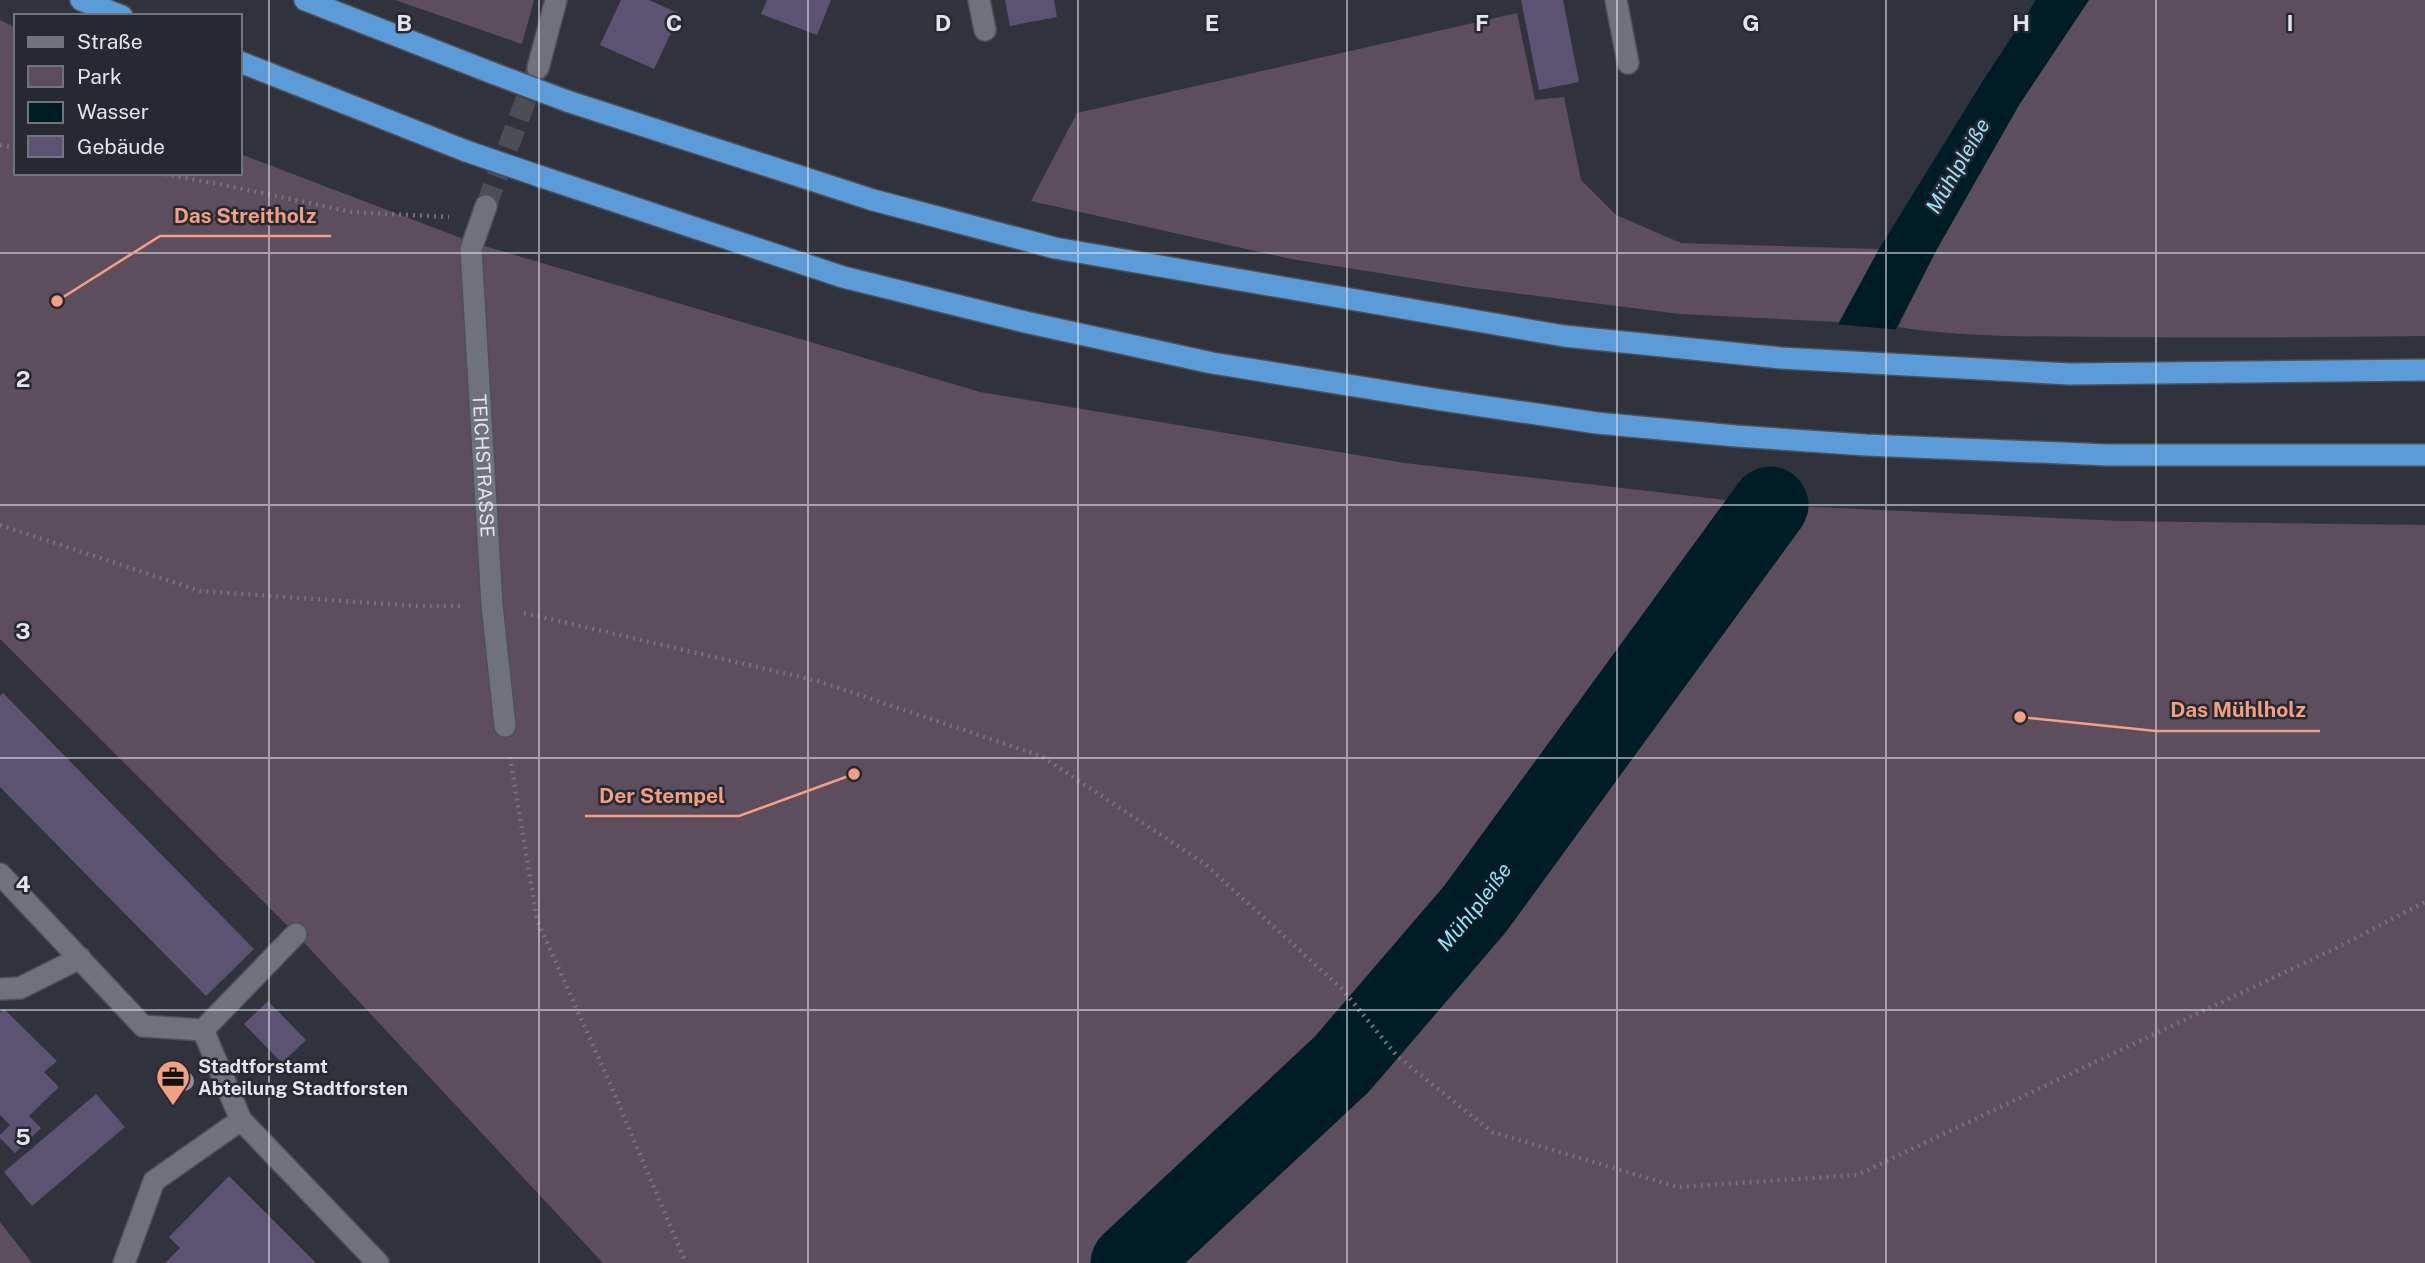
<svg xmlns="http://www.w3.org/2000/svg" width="2425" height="1263" font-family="'Public Sans',sans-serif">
	<rect width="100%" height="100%" fill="#31333c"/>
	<!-- green -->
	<g fill="#5d4e5e">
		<path d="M395 0H534L522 44Z"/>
		<path d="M2089 0H2425V336C2318 337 2212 338 2105 337 2036 336 1966 338 1898 327L1937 249 2019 105Z"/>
		<path d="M1517 13 1535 100 1564 97 1581 180 1616 215 1681 243 1879 249 1839 322 1680 314 1467 287 1291 259 1031 201 1077 113Z"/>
		<path d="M0 20 16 28V173H240V154L474 243 980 392 1405 463 1770 505 2121 521 2425 525V1263H603L296 934 0 639Z"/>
		<path d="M0 1222 32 1263H0Z"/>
	</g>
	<!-- water -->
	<path fill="#001d27" d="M2036 0H2089L2019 105 1937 249 1796 523 1688 587 1736 514 1879 249 1984 79Z"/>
	<!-- pier -->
	<path fill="#31333c" d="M1834 324 1901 330 1810 503 1741 496Z"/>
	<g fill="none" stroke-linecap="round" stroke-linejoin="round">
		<!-- river -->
		<path stroke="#001d27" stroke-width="77" id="s1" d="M1129 1263 1342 1064 1475 909 1770 505"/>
	</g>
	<!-- building -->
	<g fill="#5c5272">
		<path d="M621 0H649L680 14 654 69 600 45Z"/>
		<path d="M767 0H831L817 35 761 14Z"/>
		<path d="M1005 0H1054L1057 17 1010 26Z"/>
		<path d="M1521 0H1563L1579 82 1539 90Z"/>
		<path d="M3 693 254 949 206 996 0 787V696Z"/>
		<path d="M268 1001 306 1040 282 1063 244 1024Z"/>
		<path d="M4 1009 57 1061 44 1072 59 1087 29 1116 41 1128 15 1153 0 1138V1135L10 1125 0 1115V1013Z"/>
		<path d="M96 1094 125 1127 32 1206 4 1172Z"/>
		<path d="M229 1176 316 1263H165L180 1248 169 1237Z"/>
	</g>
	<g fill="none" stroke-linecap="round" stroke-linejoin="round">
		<!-- street-tunnel -->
		<path stroke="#4c4e56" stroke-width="21" stroke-dasharray="21 10" stroke-linecap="butt" d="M486 206 537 70"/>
		<!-- lane casing -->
		<g stroke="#4e5057" stroke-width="24">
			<g id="lane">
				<path d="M979 0 985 30"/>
				<path d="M1616 0 1628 63"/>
				<path id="s2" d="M475 317 492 605 505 726"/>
				<path d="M0 874 143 1026 203 1030 296 934"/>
				<path d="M0 989 20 988 80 958"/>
				<path d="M203 1030 241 1120 378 1263"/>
				<path d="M124 1263 154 1181 241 1120"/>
			</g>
		</g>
		<!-- street casing -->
		<g stroke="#4e5057" stroke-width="24">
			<g id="street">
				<path d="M538 68 556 0"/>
				<path d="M475 317 471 249 486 206"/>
			</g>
		</g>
		<!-- highway casing -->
		<g stroke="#4e5057" stroke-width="24">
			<g id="highway">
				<path d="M81 0 122 16"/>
				<path d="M305 0 495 74"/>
				<path d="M240 62 466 151"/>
				<path d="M567 101 873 200 1055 248 1564 336 1781 358 2070 374 2425 370"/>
				<path d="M539 176 843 277 1025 322 1212 363 1441 400 1597 423 1736 436 1866 445 2108 455H2425"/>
			</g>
		</g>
		<!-- path -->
		<g stroke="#71737b" stroke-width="4.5" stroke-dasharray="2 5" stroke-linecap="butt">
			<path d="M0 145 16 148"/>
			<path d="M158 173 219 184 352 212 449 217"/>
			<path d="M0 525 200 591 416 606H460"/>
			<path d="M524 613 818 681 1041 756 1205 864 1342 989 1397 1056 1492 1132 1678 1187 1857 1175 2340 946 2425 902"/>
			<path d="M510 757 537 920 608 1079 686 1263"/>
		</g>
		<!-- lane -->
		<use href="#lane" stroke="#6f727d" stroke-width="21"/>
		<!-- street -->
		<use href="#street" stroke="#6f727d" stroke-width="21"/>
		<!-- highway -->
		<use href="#highway" stroke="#5b9cd8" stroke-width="21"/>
		<!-- highway-bridge casing -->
		<g stroke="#4e5057" stroke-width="24" stroke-linecap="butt">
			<g id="highway-bridge">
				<path d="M495 74 567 101"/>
				<path d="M466 151 539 176"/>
			</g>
		</g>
		<!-- highway-bridge -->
		<use href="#highway-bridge" stroke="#5b9cd8" stroke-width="21"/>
	</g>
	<!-- trees -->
	<circle fill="#9e8aa4" cx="184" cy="1081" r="10"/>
	<!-- grid -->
	<path fill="none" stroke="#e3e5eb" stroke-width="2" stroke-opacity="0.55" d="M269 0V1263M539 0V1263M808 0V1263M1078 0V1263M1347 0V1263M1617 0V1263M1886 0V1263M2156 0V1263M0 253H2425M0 505H2425M0 758H2425M0 1010H2425"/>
	<!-- icons -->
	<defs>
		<g id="office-pin" transform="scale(1.75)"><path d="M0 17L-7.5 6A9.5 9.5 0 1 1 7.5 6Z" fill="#f39f82" stroke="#272932"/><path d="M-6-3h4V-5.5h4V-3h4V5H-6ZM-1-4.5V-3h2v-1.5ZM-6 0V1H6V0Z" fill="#111"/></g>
	</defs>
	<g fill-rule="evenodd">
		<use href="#office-pin" x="173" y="1077"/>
	</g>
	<g text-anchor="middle" stroke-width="5" stroke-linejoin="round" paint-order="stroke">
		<!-- street labels -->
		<g font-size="19" fill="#e3e5eb" stroke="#272932">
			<text dy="7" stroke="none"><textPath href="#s2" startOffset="149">TEICHSTRASSE</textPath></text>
		</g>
		<!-- poi labels -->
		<g font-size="19" font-weight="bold" fill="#e3e5eb" stroke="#272932" text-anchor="start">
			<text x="198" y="1073">Stadtforstamt<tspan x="198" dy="22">Abteilung Stadtforsten</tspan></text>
		</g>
		<!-- water labels -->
		<g font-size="21" font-style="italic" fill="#98e2fe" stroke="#272932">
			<text transform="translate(1958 166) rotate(-60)" y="7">Mühlpleiße</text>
			<text dy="7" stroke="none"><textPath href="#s1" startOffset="497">Mühlpleiße</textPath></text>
		</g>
	</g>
	<g font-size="23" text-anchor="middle" font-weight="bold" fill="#e3e5eb" stroke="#272932" stroke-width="5" stroke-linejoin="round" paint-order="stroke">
		<text x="404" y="31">B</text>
		<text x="674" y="31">C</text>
		<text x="943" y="31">D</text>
		<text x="1212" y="31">E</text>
		<text x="1482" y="31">F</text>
		<text x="1751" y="31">G</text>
		<text x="2021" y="31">H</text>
		<text x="2290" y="31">I</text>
		<text x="23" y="387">2</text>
		<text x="23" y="639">3</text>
		<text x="23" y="892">4</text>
		<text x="23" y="1145">5</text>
	</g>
	<!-- callouts -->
	<path fill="none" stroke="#f39f82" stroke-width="2.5" d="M57 301L160 236H331M2020 717L2156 731H2320M854 774L739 816H585"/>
	<g fill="#f39f82" stroke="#272932" stroke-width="2.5">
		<circle cx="57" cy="301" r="7"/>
		<circle cx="2020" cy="717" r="7"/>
		<circle cx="854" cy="774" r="7"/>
	</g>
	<g font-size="21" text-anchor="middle" font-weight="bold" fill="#f39f82" stroke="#272932" stroke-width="5" stroke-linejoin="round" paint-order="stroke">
		<text x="245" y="223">Das Streitholz</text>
		<text x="2238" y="717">Das Mühlholz</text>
		<text x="662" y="803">Der Stempel</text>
	</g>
	<!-- legend -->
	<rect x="14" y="14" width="228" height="161" fill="#272932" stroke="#72747c" stroke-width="2"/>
	<rect x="28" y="37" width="35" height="10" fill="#6f727d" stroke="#72747c" stroke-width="2"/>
	<text x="77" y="49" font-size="21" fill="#e3e5eb">Straße</text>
	<rect x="28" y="66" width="35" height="21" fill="#5d4e5e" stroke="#72747c" stroke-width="2"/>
	<text x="77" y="84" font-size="21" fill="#e3e5eb">Park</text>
	<rect x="28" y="102" width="35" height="21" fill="#001d27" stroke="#72747c" stroke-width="2"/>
	<text x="77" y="119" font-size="21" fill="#e3e5eb">Wasser</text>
	<rect x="28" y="136" width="35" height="21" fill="#5c5272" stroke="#72747c" stroke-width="2"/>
	<text x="77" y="154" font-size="21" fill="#e3e5eb">Gebäude</text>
</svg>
